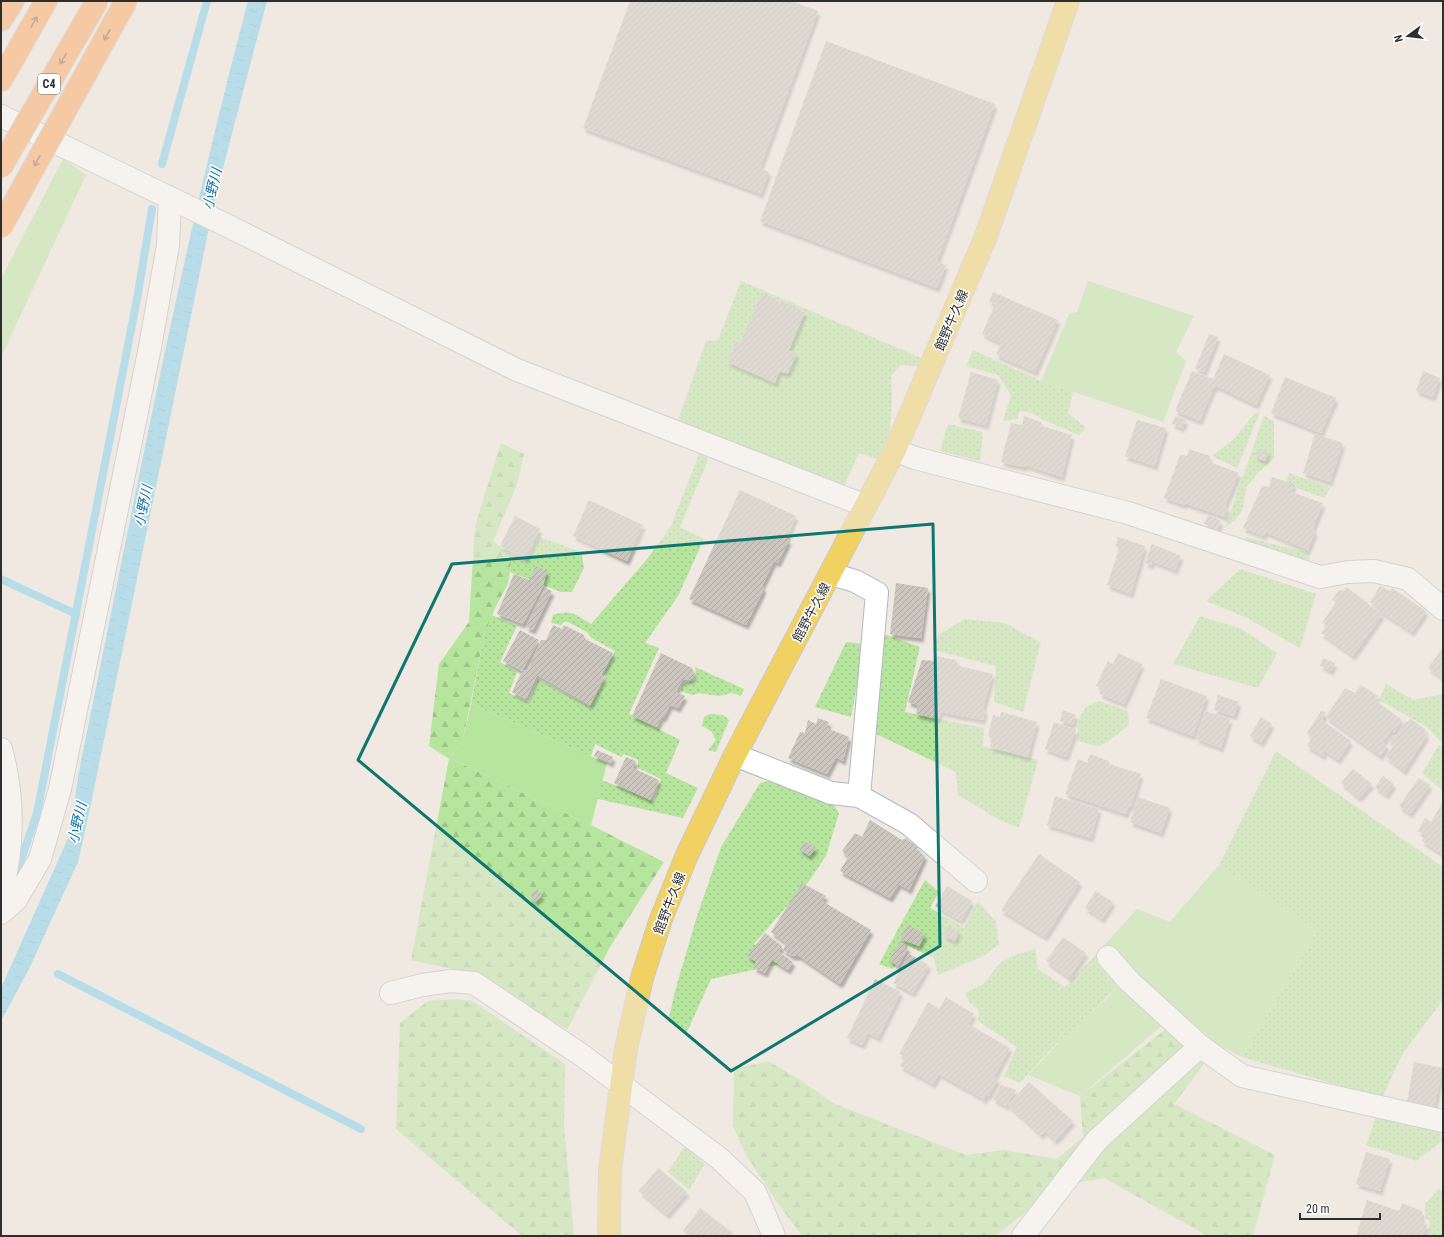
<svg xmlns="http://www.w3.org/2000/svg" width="1444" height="1237" font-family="'Roboto Condensed','Noto Sans JP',sans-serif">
	<defs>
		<pattern id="forest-firs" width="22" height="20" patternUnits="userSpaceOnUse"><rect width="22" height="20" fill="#b6e59e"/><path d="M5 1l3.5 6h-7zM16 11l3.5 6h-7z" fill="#9dc588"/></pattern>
		<pattern id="garden-dots" width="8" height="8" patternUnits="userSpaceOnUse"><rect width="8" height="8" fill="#b6e59e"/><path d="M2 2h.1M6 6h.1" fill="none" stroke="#9dc588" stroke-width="1.8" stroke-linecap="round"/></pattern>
		<pattern id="water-ripples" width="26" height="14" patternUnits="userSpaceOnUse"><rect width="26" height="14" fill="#75cff0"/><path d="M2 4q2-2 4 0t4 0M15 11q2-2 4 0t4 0" fill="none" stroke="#66b2ce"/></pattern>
		<pattern id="building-hatch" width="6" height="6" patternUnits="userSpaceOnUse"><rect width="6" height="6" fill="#cbc7bf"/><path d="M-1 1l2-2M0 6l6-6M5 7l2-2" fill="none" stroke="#afaba4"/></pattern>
		<filter id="shadow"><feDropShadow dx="2.5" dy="4.5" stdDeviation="1" flood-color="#0004"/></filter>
	</defs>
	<rect width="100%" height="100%" fill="#efe9e1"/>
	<!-- grass -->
	<g fill="#b6e59e">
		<path d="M63 159 86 175 1 357V279Z"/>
		<path d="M1088 281 1194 316 1176 352 1186 361 1163 422 1041 381 1069 314 1077 312Z"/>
		<path d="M471 704 607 763 591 825 449 758 462 744Z"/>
		<path d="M1219 865 1317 931 1242 1057 1218 1045 1179 1011 1080 1096 1028 1075 1066 1035 1107 999 1115 987 1090 961 1137 909 1170 922Z"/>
	</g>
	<!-- forest -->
	<g fill="url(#forest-firs)">
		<path d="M501 443 524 454 517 485 493 541 512 556 508 584 495 608 484 636 462 744 449 758 591 825 664 862 610 947 567 1030 513 996 462 971 411 960 449 759 429 746 439 664 469 622 475 526Z"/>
		<path d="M455 999 472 1001 565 1064 564 1126 574 1236H522L396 1129 400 1023 428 1001Z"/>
		<path d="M1180 1018 1218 1045 1174 1104 1275 1155 1253 1236H1208L1104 1178 1060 1186 995 1236H802L781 1208 746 1155 733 1126 734 1069 768 1061 797 1078 835 1104 966 1155 1004 1150 1057 1159 1083 1137 1080 1096Z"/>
	</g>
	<!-- garden -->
	<g fill="url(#garden-dots)" fill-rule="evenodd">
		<path d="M741 281 926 360 924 367 901 365 891 376 892 401 889 440 880 460 859 453 844 486 676 426 706 341 718 340ZM762 294 805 312 789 350 796 354 788 373 779 372 775 383 727 362 736 341 740 343Z"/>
		<path d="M973 350 1041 381 1073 392 1068 413 1086 428 1079 435 1048 422 1031 413 1019 411 1018 419 1003 421 1011 395 998 375 966 366Z"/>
		<path d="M1260 412 1237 468 1212 456 1234 439 1254 414Z"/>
		<path d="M1264 416 1274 421V458L1258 473 1247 486 1242 511 1235 520 1225 528Z"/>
		<path d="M948 424 983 432 980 461 940 451Z"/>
		<path d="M700 452 708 460 680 527 704 539 678 596 645 643 659 648 629 714 680 740 666 773 698 788 683 818 598 799 602 780 654 801 661 779 638 768V760L624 754 621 757 595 744 591 756 471 704 484 636 492 615 517 626 500 662 517 672 509 693 529 703 538 679 590 707 607 676 604 674 615 651 590 637 587 632 566 621 561 625 551 623 553 615C572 609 576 615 591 624L648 558 671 526Z"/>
		<path d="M1289 473 1330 488 1324 498 1286 484Z"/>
		<path d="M540 537 581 552 584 568 572 592H561L510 572 512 556 526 563Z"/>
		<path d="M1244 537 1310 553 1309 560 1252 545Z"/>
		<path d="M1240 569 1316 594 1300 648 1247 618 1206 601Z"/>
		<path d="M1200 616 1240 628 1277 653 1258 688 1173 664Z"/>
		<path d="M965 619 1004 623 1041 642 1023 712 994 702 996 666 934 650 938 635Z"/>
		<path d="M881 633 920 647 905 712 984 728 983 746 1038 760 1019 828 998 819 958 795 956 772 872 732Z"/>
		<path d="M846 642 865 644 851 717 815 707Z"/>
		<path d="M695 667 744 689 741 696 732 693 719 696 699 693 692 695 681 691 683 684 695 680 696 672Z"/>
		<path d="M1386 684 1413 700 1443 694 1442 743 1427 727 1379 700Z"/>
		<path d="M1099 701 1128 711 1129 724 1119 733 1101 746 1091 745 1077 740 1079 719 1086 707Z"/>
		<path d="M710 714 723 715 729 720 716 752 708 750 716 740 711 731 702 726 704 717Z"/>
		<path d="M1439 745 1443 747V791L1422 773Z"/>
		<path d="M1276 751 1443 867V1000L1403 1053 1382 1098 1242 1057 1317 931 1219 865Z"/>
		<path d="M775 780 833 804 839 813 826 856 809 881 754 944 785 963 711 979 687 1032 668 1022 675 991 697 916 721 847 760 783Z"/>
		<path d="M925 880 939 892 930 908 964 928 978 901 996 922 999 944 984 956 938 975 934 958 908 946 893 969 879 964Z"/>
		<path d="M1035 949 1038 969 1065 987 1090 961 1115 987C1102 1005 1084 1019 1067 1034 1050 1049 1035 1066 1020 1083L1004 1076 1017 1047 978 1021 979 1010 969 1002 965 993 983 984 1001 962 1018 954Z"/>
		<path d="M1377 1114 1440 1131 1442 1141 1416 1161 1366 1145Z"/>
		<path d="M685 1146 705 1164 689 1190 668 1172Z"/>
		<path d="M1439 1189 1443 1192V1236H1428L1430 1221 1425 1218V1204Z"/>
	</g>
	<!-- water -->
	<path fill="url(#water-ripples)" d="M248 1H267L216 194 88 818 78 862 29 969 1 1021V988L69 836 79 771C132 514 180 255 248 1Z"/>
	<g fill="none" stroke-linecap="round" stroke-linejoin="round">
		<!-- stream -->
		<g stroke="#75cff0" stroke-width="8">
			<path d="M162 164 207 1"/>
			<path d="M1 579 76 614"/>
			<path d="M18 869 37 813 137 299 152 209"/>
			<path d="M58 974 361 1129"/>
		</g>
	</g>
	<!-- building -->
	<g fill="url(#building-hatch)" filter="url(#shadow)">
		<path d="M630 1H792L818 11 760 168 769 172 761 194 583 128Z"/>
		<path d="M826 41 995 104 937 262 946 265 937 288 760 221Z"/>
		<path d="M993 292 1058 320 1035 372 996 355 1001 343 982 334 995 304 989 302Z"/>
		<path d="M762 293 805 312 789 350 797 354 788 373 779 372 775 383 727 362 736 341 740 343Z"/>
		<path d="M1209 334 1218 337 1204 372 1195 369Z"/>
		<path d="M1224 354 1270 375 1256 405 1216 386 1212 391 1200 421 1175 411 1192 371 1213 379Z"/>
		<path d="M1423 371 1440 378 1433 397 1416 391Z"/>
		<path d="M971 372 998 380 986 425 958 418Z"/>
		<path d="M1285 377 1336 398 1321 433 1271 413Z"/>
		<path d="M1024 416 1041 422 1042 426 1072 435 1062 477 1025 465 1024 467 1001 462 1011 423 1022 425Z"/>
		<path d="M1175 416 1186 420 1182 428 1172 424Z"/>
		<path d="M1137 420 1166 428 1155 466 1125 456Z"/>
		<path d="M1315 434 1343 443 1330 482 1303 473Z"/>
		<path d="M1259 448 1269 452 1265 461 1255 457Z"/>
		<path d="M1189 449 1210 456V462L1239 473 1225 506 1227 509 1225 517 1185 503V505L1164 498 1180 455 1187 456Z"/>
		<path d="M1272 477 1294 484 1291 492 1323 503 1313 528 1315 532 1308 550 1265 532 1264 536 1243 528 1262 486 1269 487Z"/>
		<path d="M740 490 796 516 786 539 789 540 778 563 774 561 762 586 764 589 746 625 689 599Z"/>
		<path d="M589 500 643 525 627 561 573 536Z"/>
		<path d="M1208 515 1221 521 1217 530 1204 524Z"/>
		<path d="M515 516 540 529 525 559 500 546Z"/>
		<path d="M1118 537 1145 546 1131 594 1107 585 1119 549 1116 546Z"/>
		<path d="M1152 544 1181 556 1175 570 1152 561 1151 565 1145 563Z"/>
		<path d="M536 566 547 571 543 586 523 624 497 614 514 574 529 580Z"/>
		<path d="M896 583 928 588 921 638 890 634Z"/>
		<path d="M1380 586 1390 591 1392 588 1426 611 1412 632 1378 610 1370 602Z"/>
		<path d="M1346 587 1360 597 1382 615 1353 656 1321 633 1327 626 1322 623 1336 602 1332 600 1339 590 1343 591Z"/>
		<path d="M545 588 552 591 533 630 526 627Z"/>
		<path d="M553 625 562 629 564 625 584 635 585 639 613 653 601 675 604 677 590 705 537 675 526 699 512 692 522 671 528 670 541 640H546Z"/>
		<path d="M520 630 539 640 522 671 503 661Z"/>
		<path d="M1443 647V679L1428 668Z"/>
		<path d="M661 653 692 668 694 675 691 679 682 680 676 692 685 696 678 708 670 705 664 717 661 718 657 727 632 716Z"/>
		<path d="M1118 653 1142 664 1124 704 1100 694 1101 688 1096 686 1108 661 1113 664Z"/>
		<path d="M936 656 956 660 959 666 993 674 983 708 985 710 983 720 941 712 938 719 916 714 918 705 908 702 922 660 936 661Z"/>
		<path d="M1323 658 1335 663 1331 671 1320 666Z"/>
		<path d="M1161 679 1207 696 1193 736 1146 718Z"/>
		<path d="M1361 685 1378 696 1375 700 1402 720 1394 733 1391 731 1383 742 1387 746 1380 756 1326 717 1345 688 1355 693Z"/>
		<path d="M1218 695 1239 702 1234 716 1214 710Z"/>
		<path d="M1063 710 1076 715 1073 725 1060 721Z"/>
		<path d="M1205 711 1230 719 1221 748 1196 739Z"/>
		<path d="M1321 711 1326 712 1322 720 1351 741 1338 760 1325 751 1323 756 1307 746 1312 737 1307 733Z"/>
		<path d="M1001 712 1037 722 1028 757 990 747 992 739 988 736 993 715 1000 717Z"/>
		<path d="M1261 717 1272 724 1261 743 1250 736Z"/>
		<path d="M818 718 829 722 827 728 849 737 843 761 836 757 827 774 788 758 800 732 805 733 808 720 816 724Z"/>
		<path d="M1411 719 1425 729V733L1427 735 1404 771 1386 757 1393 746 1388 740 1391 738 1395 737 1405 722H1408Z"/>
		<path d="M1054 722 1076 730 1066 757 1045 749Z"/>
		<path d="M597 750 613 757 611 763 594 756Z"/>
		<path d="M1090 754 1109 761V764L1141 774 1131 806 1128 808 1126 814 1065 794 1078 759 1087 763Z"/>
		<path d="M626 757 636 761 633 768 659 780 650 800 614 783Z"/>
		<path d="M1353 769 1372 784 1359 798 1341 783Z"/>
		<path d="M1383 776 1394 784 1386 795 1375 787Z"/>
		<path d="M1419 778 1430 785 1410 814 1399 806Z"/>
		<path d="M1055 796 1099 809 1091 838 1047 825Z"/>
		<path d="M1138 797 1170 808 1161 833 1130 822Z"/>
		<path d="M1443 801V855L1422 841 1425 835 1418 831 1425 818 1431 822Z"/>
		<path d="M870 820 902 840 905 838 918 847 917 850 925 856 909 890 899 884 890 898 840 871 848 857 842 851 855 833 862 837Z"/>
		<path d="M804 841 816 848 809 856 799 849Z"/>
		<path d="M1039 854 1080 882 1045 937 1001 910Z"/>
		<path d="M802 883 826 896 822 901 871 930 840 984 799 956H792L783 950 786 943 771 932Z"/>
		<path d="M947 886 972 901 961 921 935 906Z"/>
		<path d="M537 889 542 896 535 902 530 894Z"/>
		<path d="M1095 891 1113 902 1102 919 1085 908Z"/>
		<path d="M907 925 925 934 919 946 900 939Z"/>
		<path d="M948 926 959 931 955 941 944 936Z"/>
		<path d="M765 933 782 946 779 952 793 962 788 970 772 960 765 973 754 968 756 962 747 956Z"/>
		<path d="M1063 937 1086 953 1069 978 1046 961Z"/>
		<path d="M900 941 908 948 898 966 889 960Z"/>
		<path d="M909 954 929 965 913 993 893 983Z"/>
		<path d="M875 979 901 992 878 1038 868 1033 862 1045 847 1038Z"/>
		<path d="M946 997 974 1014 968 1024 1010 1048 994 1077 998 1079 989 1095 985 1096V1100L939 1074 933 1084 900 1066 905 1057 899 1054 928 1002 939 1009Z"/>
		<path d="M1414 1062 1443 1068 1434 1108 1407 1102Z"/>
		<path d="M1029 1082 1073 1121 1055 1141 1045 1131 1041 1135 1008 1105Z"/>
		<path d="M1001 1085 1016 1090 1006 1106 993 1099Z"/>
		<path d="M1366 1152 1390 1159 1380 1191 1356 1184Z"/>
		<path d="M658 1168 687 1192 667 1215 639 1191Z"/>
		<path d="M1367 1200 1399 1211 1402 1203 1422 1211 1421 1222 1427 1225 1423 1236H1356Z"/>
		<path d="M700 1208 733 1233 731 1236H689L683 1231Z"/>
	</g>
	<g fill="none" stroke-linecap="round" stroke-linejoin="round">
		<!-- minor casing -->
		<g stroke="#b4b7c1" stroke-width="24">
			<g id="minor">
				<path d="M1 116 232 228 517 370 866 506"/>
				<path d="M895 450 915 458 1128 513 1320 577 1348 572 1374 571 1408 579 1443 609"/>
				<path d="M1 749C14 796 14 847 1 894"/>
				<path d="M735 755 831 793 859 796 877 593 855 581 831 574"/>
				<path d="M859 796 909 824 976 881"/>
				<path d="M1 913 15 901 40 859 60 789 150 347 168 245 170 198"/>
				<path d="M1108 957 1128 980 1200 1046 1242 1076 1443 1121"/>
				<path d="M391 993 422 985 451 981 474 983 583 1056 719 1158 755 1192 774 1236"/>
				<path d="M1023 1236 1097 1140 1200 1046"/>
			</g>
		</g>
		<!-- major casing -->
		<g stroke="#c9c9c9" stroke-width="24">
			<path id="major" d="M609 1236 610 1170 626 1049 642 978 661 919 687 855 735 755 895 450 986 236 1068 1"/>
		</g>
		<!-- highway casing -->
		<g stroke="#c9c9c9" stroke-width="24">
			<g id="highway">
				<path d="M1 20 13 1"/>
				<path d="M1 80 46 1"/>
			</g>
		</g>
		<!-- minor -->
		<use href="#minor" stroke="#fff" stroke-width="22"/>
		<!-- major -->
		<use href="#major" stroke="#f2d163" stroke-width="22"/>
		<!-- highway -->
		<use href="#highway" stroke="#ffa35c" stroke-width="22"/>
		<!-- highway-bridge casing -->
		<g stroke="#c9c9c9" stroke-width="24" stroke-linecap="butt">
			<g id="highway-bridge">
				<path d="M1 167 97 1"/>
				<path d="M1 227 126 1"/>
			</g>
		</g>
		<!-- highway-bridge -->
		<use href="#highway-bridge" stroke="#ffa35c" stroke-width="22"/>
	</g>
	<!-- one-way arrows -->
	<defs><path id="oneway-shaft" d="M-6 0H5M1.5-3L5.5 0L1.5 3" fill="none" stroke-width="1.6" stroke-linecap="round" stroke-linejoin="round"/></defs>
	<g stroke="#8c6343">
		<use href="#oneway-shaft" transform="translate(34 22) rotate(-61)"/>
		<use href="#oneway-shaft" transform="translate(107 35) rotate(119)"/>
		<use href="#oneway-shaft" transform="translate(63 59) rotate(120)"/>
		<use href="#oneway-shaft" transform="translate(37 161) rotate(119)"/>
	</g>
	<!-- marked area -->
	<path d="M0 0H1444V1237H0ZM933 524 940 946 731 1071 358 760 452 564Z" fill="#efe9e1" fill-opacity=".55" fill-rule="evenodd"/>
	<path fill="none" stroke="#0f766e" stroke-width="3" stroke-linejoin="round" d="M933 524 940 946 731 1071 358 760 452 564Z"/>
	<g text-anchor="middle" stroke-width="3" stroke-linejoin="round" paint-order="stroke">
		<!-- shield labels -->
		<rect fill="#fff" stroke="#6d6d6d" stroke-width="1" x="38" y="74" width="22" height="20" rx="3"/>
		<g font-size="12" font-weight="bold" fill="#2e2e2e">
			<text x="49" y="88">C4</text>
		</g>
		<!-- street labels -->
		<g font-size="13" fill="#2e2e2e" stroke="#fff">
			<text transform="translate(951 320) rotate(-67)" y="5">館野牛久線</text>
			<text transform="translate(811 612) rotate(-62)" y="5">館野牛久線</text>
			<text transform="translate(669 903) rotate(-69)" y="5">館野牛久線</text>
		</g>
		<!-- water labels -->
		<g font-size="14" font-style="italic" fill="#0d6fa3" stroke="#fff">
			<text transform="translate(212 189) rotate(-77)" y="5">小野川</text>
			<text transform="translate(143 506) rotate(-78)" y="5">小野川</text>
			<text transform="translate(77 823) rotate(-77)" y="5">小野川</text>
		</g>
	</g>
	<!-- border -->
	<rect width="1444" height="1237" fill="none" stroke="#2e2e2e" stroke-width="4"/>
	<!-- north arrow -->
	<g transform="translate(1408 36) rotate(255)" stroke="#ffffff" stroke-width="3" paint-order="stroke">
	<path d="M0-3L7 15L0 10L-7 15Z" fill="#2e2e2e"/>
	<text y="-6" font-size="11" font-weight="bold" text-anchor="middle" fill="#2e2e2e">N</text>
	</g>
	<!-- scale -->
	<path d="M1300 1213v6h80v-6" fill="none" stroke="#2e2e2e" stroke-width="2"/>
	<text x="1306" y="1213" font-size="12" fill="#2e2e2e" stroke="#ffffff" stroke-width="3" paint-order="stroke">20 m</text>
</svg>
